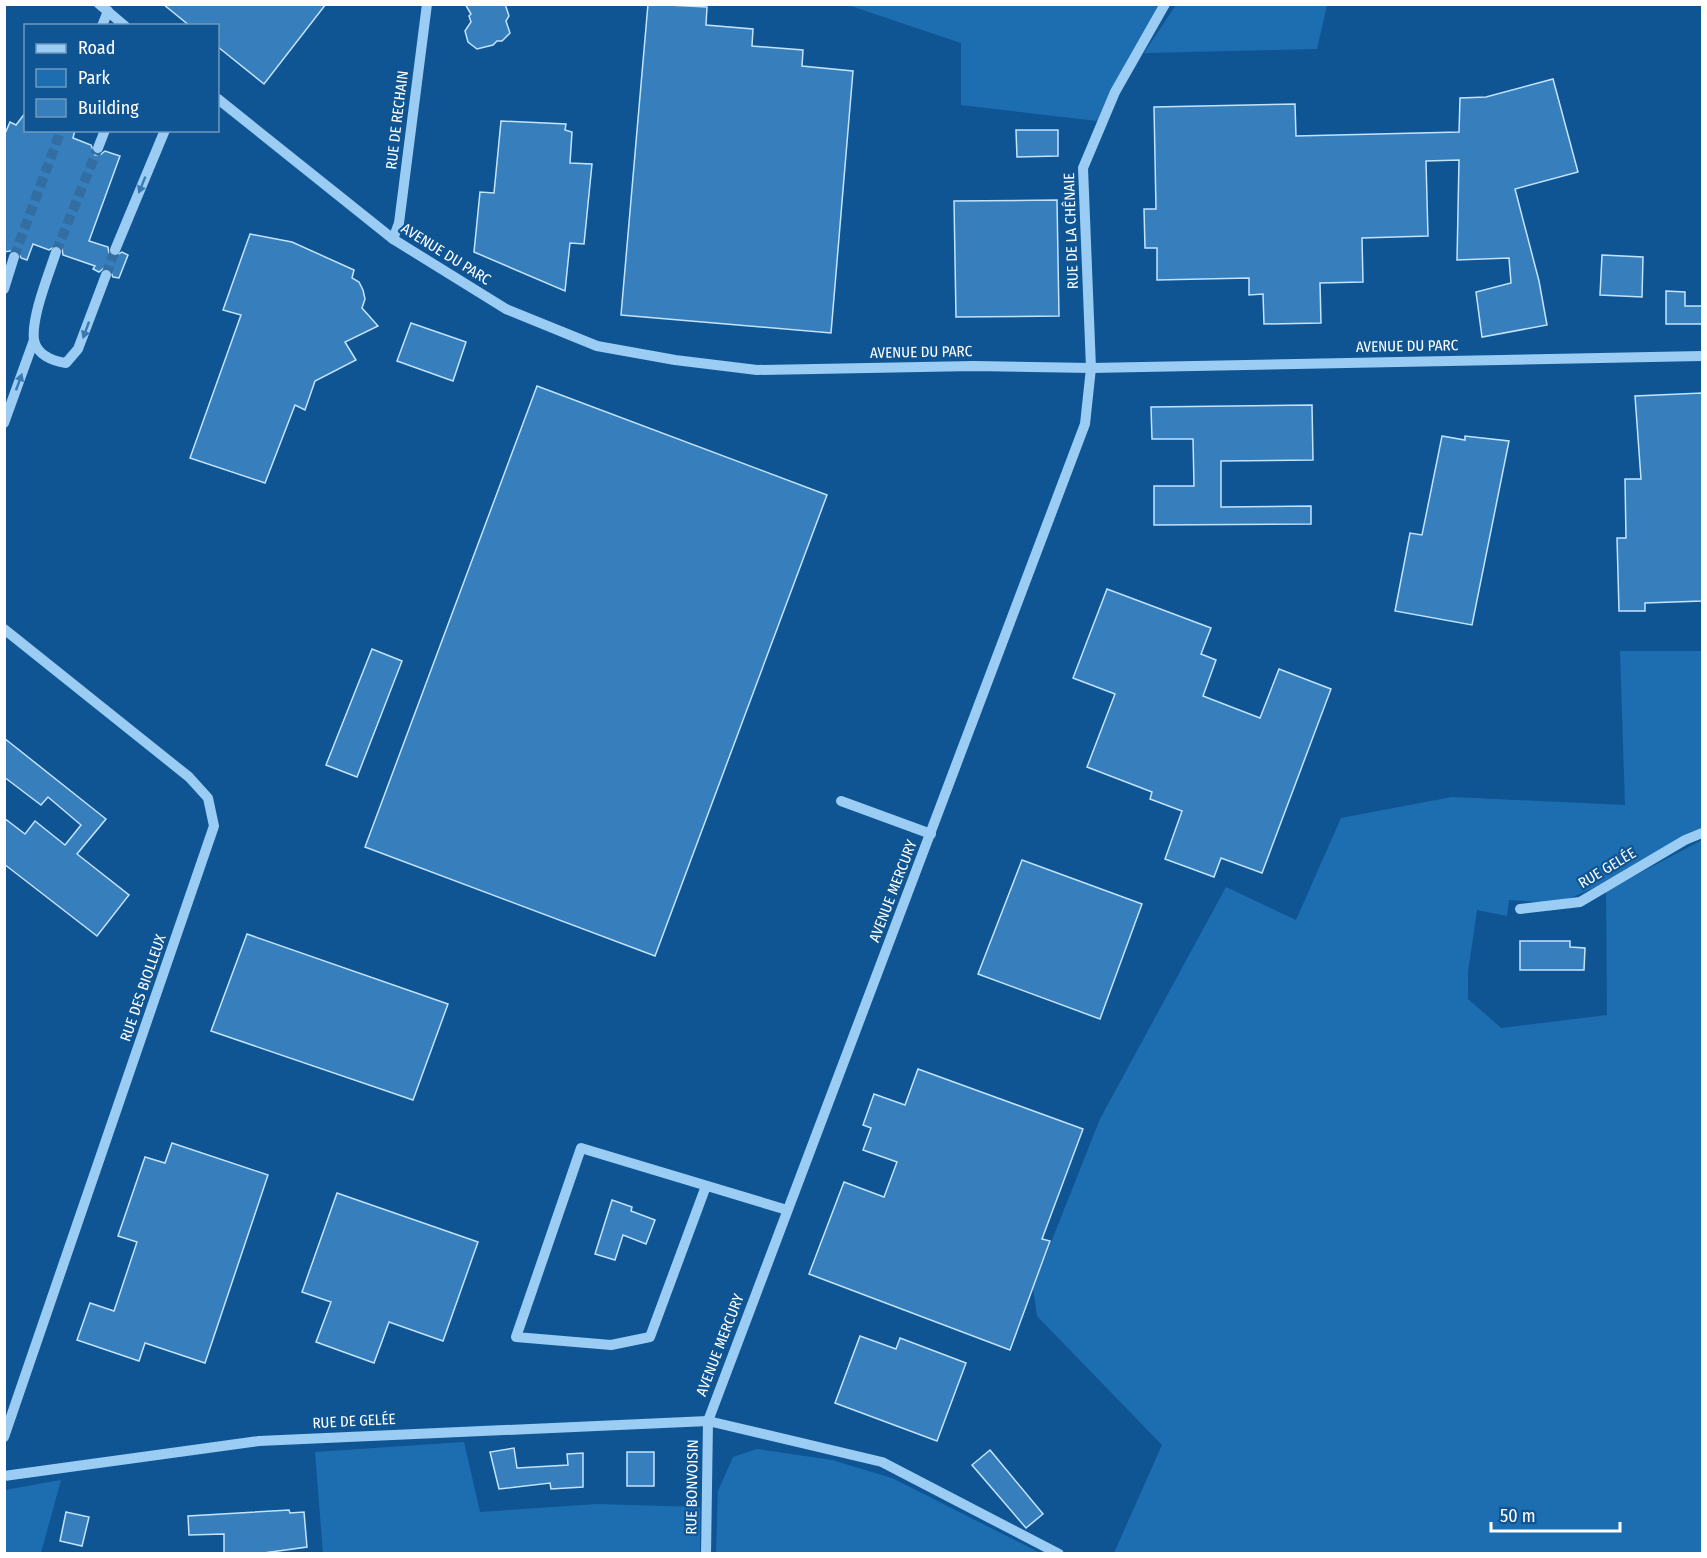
<svg xmlns="http://www.w3.org/2000/svg" width="1707" height="1558" font-family="'Fira Sans Condensed',sans-serif">
	<rect width="100%" height="100%" fill="#0f5593"/>
	<!-- green -->
	<g fill="#1d6eb1">
		<path d="M848 5H1168L1097 121 961 105V43Z"/>
		<path d="M1176 5V4L1327 5 1317 49 1144 53Z"/>
		<path d="M1620 651H1702V828L1600 885 1559 903 1509 900 1507 916 1477 910 1468 972V999L1501 1028 1607 1015 1606 891 1702 840V1553H1114L1162 1445 1037 1316 1033 1288 1100 1119 1226 887 1296 920 1341 818 1452 797 1625 805Z"/>
		<path d="M464 1442 480 1512 597 1504 700 1507V1553H323L315 1452Z"/>
		<path d="M757 1449 832 1460 892 1478 1040 1553H716L718 1491 733 1457Z"/>
		<path d="M61 1480 41 1553H5V1490Z"/>
	</g>
	<!-- building -->
	<g fill="#377fbc" stroke="#c3e3fe" stroke-width="1.5">
		<path d="M163 4H326L264 84 218 47V26H190Z"/>
		<path d="M465 4H505L509 16 506 21 510 33 502 41H497L493 45 477 49 468 42 465 31 471 22 469 16 471 14Z"/>
		<path d="M648 4 707 7 706 25 753 29 752 46 803 50 802 66 853 71 831 333 621 315Z"/>
		<path d="M1553 79 1578 172 1515 189 1539 281 1547 325 1482 337 1476 292 1511 283 1509 258 1457 260 1459 160 1426 161 1428 236 1362 238 1363 282 1320 283 1321 323 1264 324 1263 294 1249 295V278L1157 280V248H1145L1144 209H1156L1154 107 1295 104 1296 136 1459 132 1460 98 1486 97Z"/>
		<path d="M26 112V130H75L73 138 91 145 95 155H100L105 151 120 156 89 241 108 247 109 254 113 257 122 252 128 255 119 278 113 277 109 268H104L99 272 93 269 95 266 63 255 62 248 58 245 49 250 33 244 27 260 21 258 17 250 4 252V136L10 122 16 125Z"/>
		<path d="M501 121 566 124 565 130 572 132 570 163 592 164 584 244 570 243 565 291 474 252 480 192 494 193Z"/>
		<path d="M1016 130H1058V156L1017 157Z"/>
		<path d="M1057 200 1059 316 956 317 954 201Z"/>
		<path d="M250 234 292 242 354 270 352 278 359 282 363 290 365 299 362 308 378 326 345 342 356 360 315 381 305 410 295 405 265 483 190 458 241 315 223 310Z"/>
		<path d="M1602 255 1643 257 1642 297 1600 295Z"/>
		<path d="M1666 291 1685 292V306H1702V324H1666Z"/>
		<path d="M411 323 466 342 453 381 397 361Z"/>
		<path d="M537 386 827 495 655 956 365 847Z"/>
		<path d="M1702 393V601L1645 603V611H1619L1617 538H1626L1625 479H1641L1635 396Z"/>
		<path d="M1312 405 1313 460 1221 461V507L1311 506V524L1154 525V486H1194L1193 439H1152L1151 407Z"/>
		<path d="M1442 436 1465 440V436L1509 441 1472 625 1395 611 1410 533 1422 535Z"/>
		<path d="M1107 589 1211 628 1201 654 1216 660 1203 696 1260 718 1279 669 1331 689 1262 873 1221 858 1214 877 1165 859 1182 811 1150 799 1152 792 1087 767 1115 694 1073 678Z"/>
		<path d="M372 649 402 661 357 777 326 765Z"/>
		<path d="M4 738 106 819 77 854 129 895 97 936 4 864V818L25 834 35 821 65 845 81 825 48 797 41 805 4 777Z"/>
		<path d="M1022 860 1142 904 1100 1019 978 974Z"/>
		<path d="M247 934 448 1004 413 1100 211 1031Z"/>
		<path d="M1520 941H1570V947L1585 948 1584 970H1520Z"/>
		<path d="M918 1069 1083 1129 1042 1239 1050 1241 1010 1350 809 1274 844 1182 884 1197 897 1162 863 1150 871 1128 863 1125 874 1094 905 1105Z"/>
		<path d="M172 1143 268 1175 205 1363 145 1343 139 1361 77 1340 90 1303 114 1311 137 1242 118 1236 145 1157 165 1163Z"/>
		<path d="M337 1193 478 1242 443 1341 389 1322 374 1363 316 1342 331 1302 302 1292Z"/>
		<path d="M612 1200 632 1207 631 1211 655 1220 646 1244 623 1235 615 1260 595 1254Z"/>
		<path d="M860 1336 896 1349 900 1338 966 1363 937 1441 835 1403Z"/>
		<path d="M514 1448 517 1468 568 1465 567 1454 583 1453V1487L551 1489 550 1483 499 1489 490 1452Z"/>
		<path d="M990 1450 1043 1514 1026 1528 972 1465Z"/>
		<rect x="627" y="1452" width="27" height="34"/>
		<path d="M289 1510 290 1513 304 1512 307 1547 256 1554H224V1534L189 1535 188 1516Z"/>
		<path d="M66 1512 89 1517 82 1546 60 1541Z"/>
	</g>
	<g fill="none" stroke-linecap="round" stroke-linejoin="round">
		<!-- minor-tunnel -->
		<g stroke="#336ea3" stroke-width="10" stroke-dasharray="10 5" stroke-linecap="butt">
			<path d="M56 252 98 148"/>
			<path d="M14 257 61 130"/>
			<path d="M106 275 115 250"/>
		</g>
		<!-- minor -->
		<g stroke="#9bccf4" stroke-width="10">
			<path d="M99 4 125 26"/>
			<path d="M102 26 108 11"/>
			<path d="M218 99 393 239 506 309 597 346 675 360 757 370 974 366 1091 368 1702 356"/>
			<path d="M98 148 105 130"/>
			<path d="M393 239 399 223 427 4"/>
			<path d="M115 250 165 130"/>
			<path d="M56 252C49 274 31 317 34 340 37 355 53 361 66 363L78 349 106 275"/>
			<path d="M4 289 14 257"/>
			<path d="M4 423 34 340"/>
			<path d="M4 629 189 777 208 798 214 826 4 1437"/>
			<path d="M841 801 931 834"/>
			<path d="M1520 909 1580 902 1685 840 1702 833"/>
			<path d="M706 1186 650 1337 611 1345 516 1337 581 1148 787 1210"/>
			<path d="M4 1476 259 1441 708 1421 882 1462 1059 1554"/>
			<path d="M706 1554 708 1421 1085 424 1091 368 1083 168 1115 92 1165 4"/>
		</g>
	</g>
	<!-- one-way arrows -->
	<defs><path id="oneway-solid" d="M-6-.8H1V-3.2L6.5 0L1 3.2V.8H-6Z" transform="scale(1.5)"/></defs>
	<g fill="#3979b0">
		<use href="#oneway-solid" transform="translate(142 185) rotate(112)"/>
		<use href="#oneway-solid" transform="translate(86 330) rotate(110)"/>
		<use href="#oneway-solid" transform="translate(19 382) rotate(-70)"/>
	</g>
	<g text-anchor="middle" stroke-width="4.5" stroke-linejoin="round" paint-order="stroke">
		<!-- street labels -->
		<g font-size="15" fill="#fff" stroke="#0f5593">
			<text transform="translate(397 120) rotate(-83)" y="5">RUE DE RECHAIN</text>
			<text transform="translate(1071 231) rotate(-92)" y="5">RUE DE LA CHÊNAIE</text>
			<text transform="translate(446 254) rotate(32)" y="5">AVENUE DU PARC</text>
			<text transform="translate(1407 346) rotate(-1)" y="5">AVENUE DU PARC</text>
			<text transform="translate(921 352) rotate(-1)" y="5">AVENUE DU PARC</text>
			<text transform="translate(1607 868) rotate(-31)" y="5">RUE GELÉE</text>
			<text transform="translate(893 891) rotate(-69)" y="5">AVENUE MERCURY</text>
			<text transform="translate(143 988) rotate(-71)" y="5">RUE DES BIOLLEUX</text>
			<text transform="translate(720 1345) rotate(-69)" y="5">AVENUE MERCURY</text>
			<text transform="translate(354 1421) rotate(-3)" y="5">RUE DE GELÉE</text>
			<text transform="translate(692 1487) rotate(-89)" y="5">RUE BONVOISIN</text>
		</g>
	</g>
	<!-- border -->
	<rect width="1707" height="1558" fill="none" stroke="#ffffff" stroke-width="12"/>
	<!-- legend -->
	<rect x="24" y="24" width="195" height="108" fill="#0f5593" stroke="#6f99be" stroke-width="1.5"/>
	<rect x="36" y="44" width="30" height="9" fill="#9bccf4" stroke="#6f99be" stroke-width="1.5"/>
	<text x="78" y="54" font-size="18" fill="#ffffff">Road</text>
	<rect x="36" y="69" width="30" height="18" fill="#1d6eb1" stroke="#6f99be" stroke-width="1.5"/>
	<text x="78" y="84" font-size="18" fill="#ffffff">Park</text>
	<rect x="36" y="99" width="30" height="18" fill="#377fbc" stroke="#6f99be" stroke-width="1.5"/>
	<text x="78" y="114" font-size="18" fill="#ffffff">Building</text>
	<!-- scale -->
	<path d="M1491 1522v9h129v-9" fill="none" stroke="#ffffff" stroke-width="3"/>
	<text x="1500" y="1522" font-size="18" fill="#ffffff" stroke="#0f5593" stroke-width="4.5" paint-order="stroke">50 m</text>
</svg>
